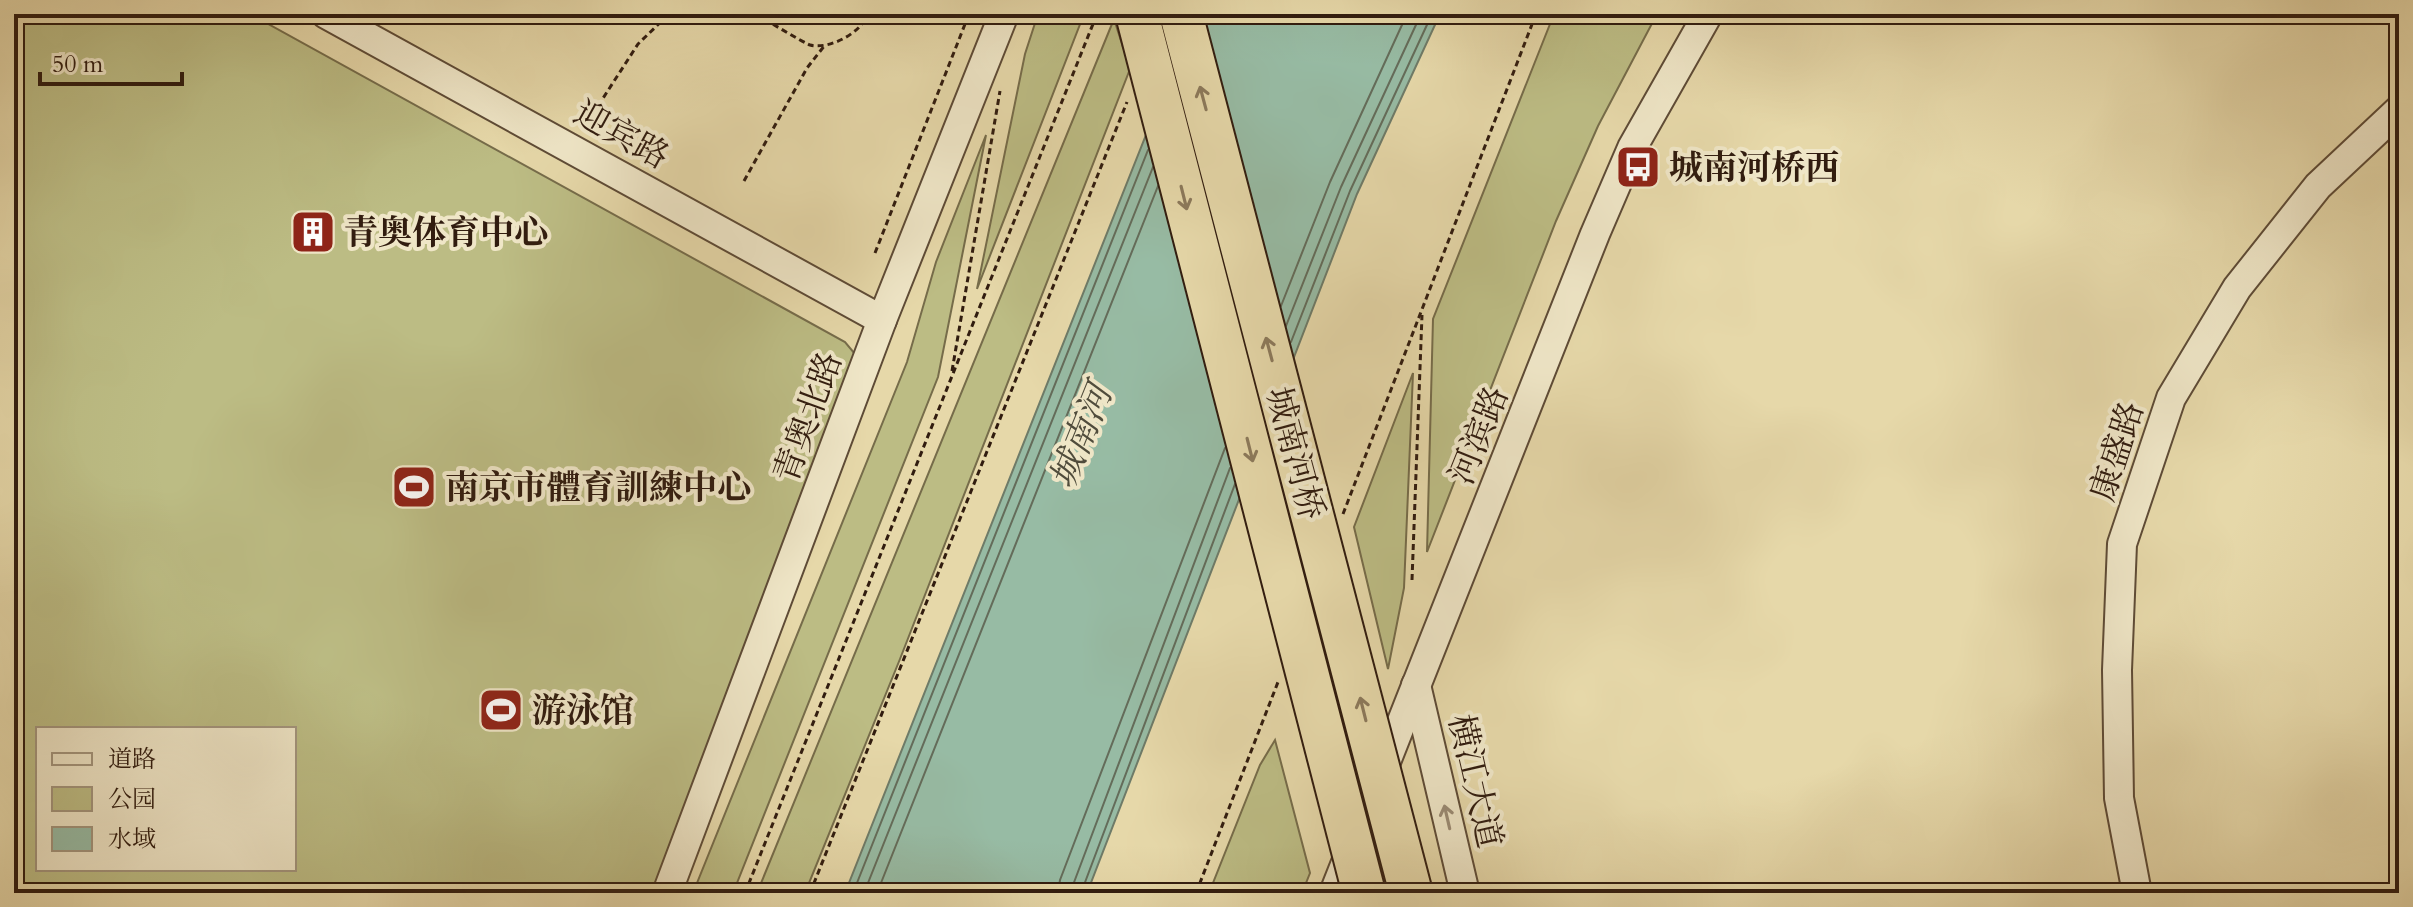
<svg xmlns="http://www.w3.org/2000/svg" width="2413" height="907" font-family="Cardo,'Noto Serif SC',serif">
	<rect width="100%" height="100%" fill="#e6d8a9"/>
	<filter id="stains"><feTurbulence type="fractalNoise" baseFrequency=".0025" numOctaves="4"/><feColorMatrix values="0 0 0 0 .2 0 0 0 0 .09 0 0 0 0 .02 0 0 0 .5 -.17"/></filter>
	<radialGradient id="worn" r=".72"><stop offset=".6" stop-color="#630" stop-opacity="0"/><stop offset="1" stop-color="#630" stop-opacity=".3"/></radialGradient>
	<!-- green -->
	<g fill="#bcbc84" stroke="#766c4a" stroke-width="2" fill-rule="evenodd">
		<path d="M14 14H250L845 342 855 354 730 700 652 893H14ZM38 729H294V869H38Z"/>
		<path d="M1038 14H1084L977 289 1025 54Z"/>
		<path d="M1554 14H1657L1598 126 1556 221 1427 552 1433 319Z"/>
		<path d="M1114 19 1130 69 900 659 805 893H757Z"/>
		<path d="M986 135 938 377 733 893H693L907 362 936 262Z"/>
		<path d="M1413 373 1404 588 1388 669 1354 527Z"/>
		<path d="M1275 740 1310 873 1302 893H1209L1260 765Z"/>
	</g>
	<!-- water -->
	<path fill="#97bba4" stroke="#6e7b68" stroke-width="2" d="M1194 14H1440L1357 194 1087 893H845Z"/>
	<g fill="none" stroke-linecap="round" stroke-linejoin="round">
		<!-- shore -->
		<g stroke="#646c5a" stroke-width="2">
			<path d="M1281 306 1330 182 1407 14"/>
			<path d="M1286 326 1341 187 1421 14"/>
			<path d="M1291 342 1350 191 1432 14"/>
			<path d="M853 893 1148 150"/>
			<path d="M864 893 1153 167"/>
			<path d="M877 893 1158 186"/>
			<path d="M1058 893 1060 880 1225 448"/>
			<path d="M1070 893 1230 468"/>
			<path d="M1081 893 1235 484"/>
		</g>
		<!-- minor casing -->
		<g stroke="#5e4b36" stroke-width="32">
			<g id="minor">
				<path d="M326 14 882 320"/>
				<path d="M1416 685 1465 893"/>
				<path d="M667 893 882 320 1004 14"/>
				<path d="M1334 893 1595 234 1632 148 1708 14"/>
				<path d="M2137 893 2119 798 2117 670 2122 544 2171 398 2237 288 2318 186 2399 110"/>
			</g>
		</g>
		<!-- path -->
		<g stroke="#311c0f" stroke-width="3" stroke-dasharray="6 4" stroke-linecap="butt">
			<path d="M756 14C764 19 806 44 810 45 830 50 862 32 868 14"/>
			<path d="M598 106 638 44 669 14"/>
			<path d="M744 181 807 68 825 45"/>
			<path d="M875 253 969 14"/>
			<path d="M952 371 1000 91"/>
			<path d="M1343 514 1536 14"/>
			<path d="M1412 580 1422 315"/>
			<path d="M745 893 1097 14"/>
			<path d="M810 893 1127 102"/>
			<path d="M1196 893 1278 682"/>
		</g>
		<!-- minor -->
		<use href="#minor" stroke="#efe6c7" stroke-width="28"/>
		<!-- highway-bridge casing -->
		<g stroke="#311c0f" stroke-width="46" stroke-linecap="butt">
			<g id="highway-bridge">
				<path d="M1137 14 1364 893"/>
				<path d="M1181 14 1411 893"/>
			</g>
		</g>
		<!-- highway-bridge -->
		<use href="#highway-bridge" stroke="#e6d8a9" stroke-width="42"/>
	</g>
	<!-- one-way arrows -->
	<defs><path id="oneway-shaft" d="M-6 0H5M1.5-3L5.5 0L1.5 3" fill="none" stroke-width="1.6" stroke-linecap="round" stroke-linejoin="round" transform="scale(2)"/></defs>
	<g stroke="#8c7a5c">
		<use href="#oneway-shaft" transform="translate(1203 98) rotate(-105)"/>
		<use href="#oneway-shaft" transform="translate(1184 198) rotate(76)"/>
		<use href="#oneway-shaft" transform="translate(1269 349) rotate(-105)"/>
		<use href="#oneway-shaft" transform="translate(1250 450) rotate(76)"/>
		<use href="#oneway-shaft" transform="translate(1363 709) rotate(-104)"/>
	</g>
	<use stroke="#9a8b74" href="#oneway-shaft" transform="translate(1447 817) rotate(-103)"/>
	<!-- icons -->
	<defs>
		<g id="bus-square" transform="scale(2.3)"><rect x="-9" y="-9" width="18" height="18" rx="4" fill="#8f2418" stroke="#efe6c7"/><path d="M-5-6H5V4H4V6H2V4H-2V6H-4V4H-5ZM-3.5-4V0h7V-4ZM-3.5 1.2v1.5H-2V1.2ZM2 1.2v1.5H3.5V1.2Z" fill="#fff"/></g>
		<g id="building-square" transform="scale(2.3)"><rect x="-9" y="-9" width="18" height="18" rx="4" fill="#8f2418" stroke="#efe6c7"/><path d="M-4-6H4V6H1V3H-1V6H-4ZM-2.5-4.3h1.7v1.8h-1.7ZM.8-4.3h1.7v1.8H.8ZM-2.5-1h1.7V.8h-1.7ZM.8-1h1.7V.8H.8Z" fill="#fff"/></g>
		<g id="stadium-square" transform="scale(2.3)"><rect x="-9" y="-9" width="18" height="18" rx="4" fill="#8f2418" stroke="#efe6c7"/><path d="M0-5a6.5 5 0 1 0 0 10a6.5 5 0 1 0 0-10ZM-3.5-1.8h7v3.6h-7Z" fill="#fff"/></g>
	</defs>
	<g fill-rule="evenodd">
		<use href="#bus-square" x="1638" y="167"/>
		<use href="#building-square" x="313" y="232"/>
		<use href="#stadium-square" x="414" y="487"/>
		<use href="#stadium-square" x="501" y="710"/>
	</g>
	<g text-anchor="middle" stroke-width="8" stroke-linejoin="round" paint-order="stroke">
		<!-- street labels -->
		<g font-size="34" fill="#311c0f" stroke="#efe6c7">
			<text transform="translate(622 134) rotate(29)" y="12">迎宾路</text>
			<text transform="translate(807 417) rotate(-70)" y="12">青奥北路</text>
			<text transform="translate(1478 435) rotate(-68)" y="12">河滨路</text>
			<text transform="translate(2116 451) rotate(-72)" y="12">康盛路</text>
			<text transform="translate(1296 453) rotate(75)" y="12">城南河桥</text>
			<text transform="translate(1476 781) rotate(77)" y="12">横江大道</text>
		</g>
		<!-- poi labels -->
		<g font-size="34" font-weight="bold" fill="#311c0f" stroke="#efe6c7" text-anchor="start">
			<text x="1669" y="179">城南河桥西</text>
			<text x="344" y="244">青奥体育中心</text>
			<text x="445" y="499">南京市體育訓練中心</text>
			<text x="532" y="722">游泳馆</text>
		</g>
		<!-- water labels -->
		<g font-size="36" font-style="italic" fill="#504c3c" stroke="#efe6c7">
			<text transform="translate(1080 436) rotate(-68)" y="13">城南河</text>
		</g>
	</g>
	<!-- margin -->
	<rect width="2413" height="907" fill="none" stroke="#e6d8a9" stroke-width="48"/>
	<rect x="16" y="16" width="2381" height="875" fill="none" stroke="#311c0f" stroke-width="4"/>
	<rect x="24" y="24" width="2365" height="859" fill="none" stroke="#311c0f" stroke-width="2"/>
	<!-- legend -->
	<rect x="36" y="727" width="260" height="144" fill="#efe6c7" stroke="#a3957d" stroke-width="2"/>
	<rect x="52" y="753" width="40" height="12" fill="#efe6c7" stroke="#a3957d" stroke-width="2"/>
	<text x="108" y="767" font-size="24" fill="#311c0f">道路</text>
	<rect x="52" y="787" width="40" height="24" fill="#bcbc84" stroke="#a3957d" stroke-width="2"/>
	<text x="108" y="807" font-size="24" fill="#311c0f">公园</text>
	<rect x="52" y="827" width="40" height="24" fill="#97bba4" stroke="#a3957d" stroke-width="2"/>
	<text x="108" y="847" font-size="24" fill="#311c0f">水域</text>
	<!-- scale -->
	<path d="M40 72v12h142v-12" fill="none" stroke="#311c0f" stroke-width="4"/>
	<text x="52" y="72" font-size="24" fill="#311c0f" stroke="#efe6c7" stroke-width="6" paint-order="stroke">50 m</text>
	<rect width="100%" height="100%" filter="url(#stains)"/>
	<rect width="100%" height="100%" fill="url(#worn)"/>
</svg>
